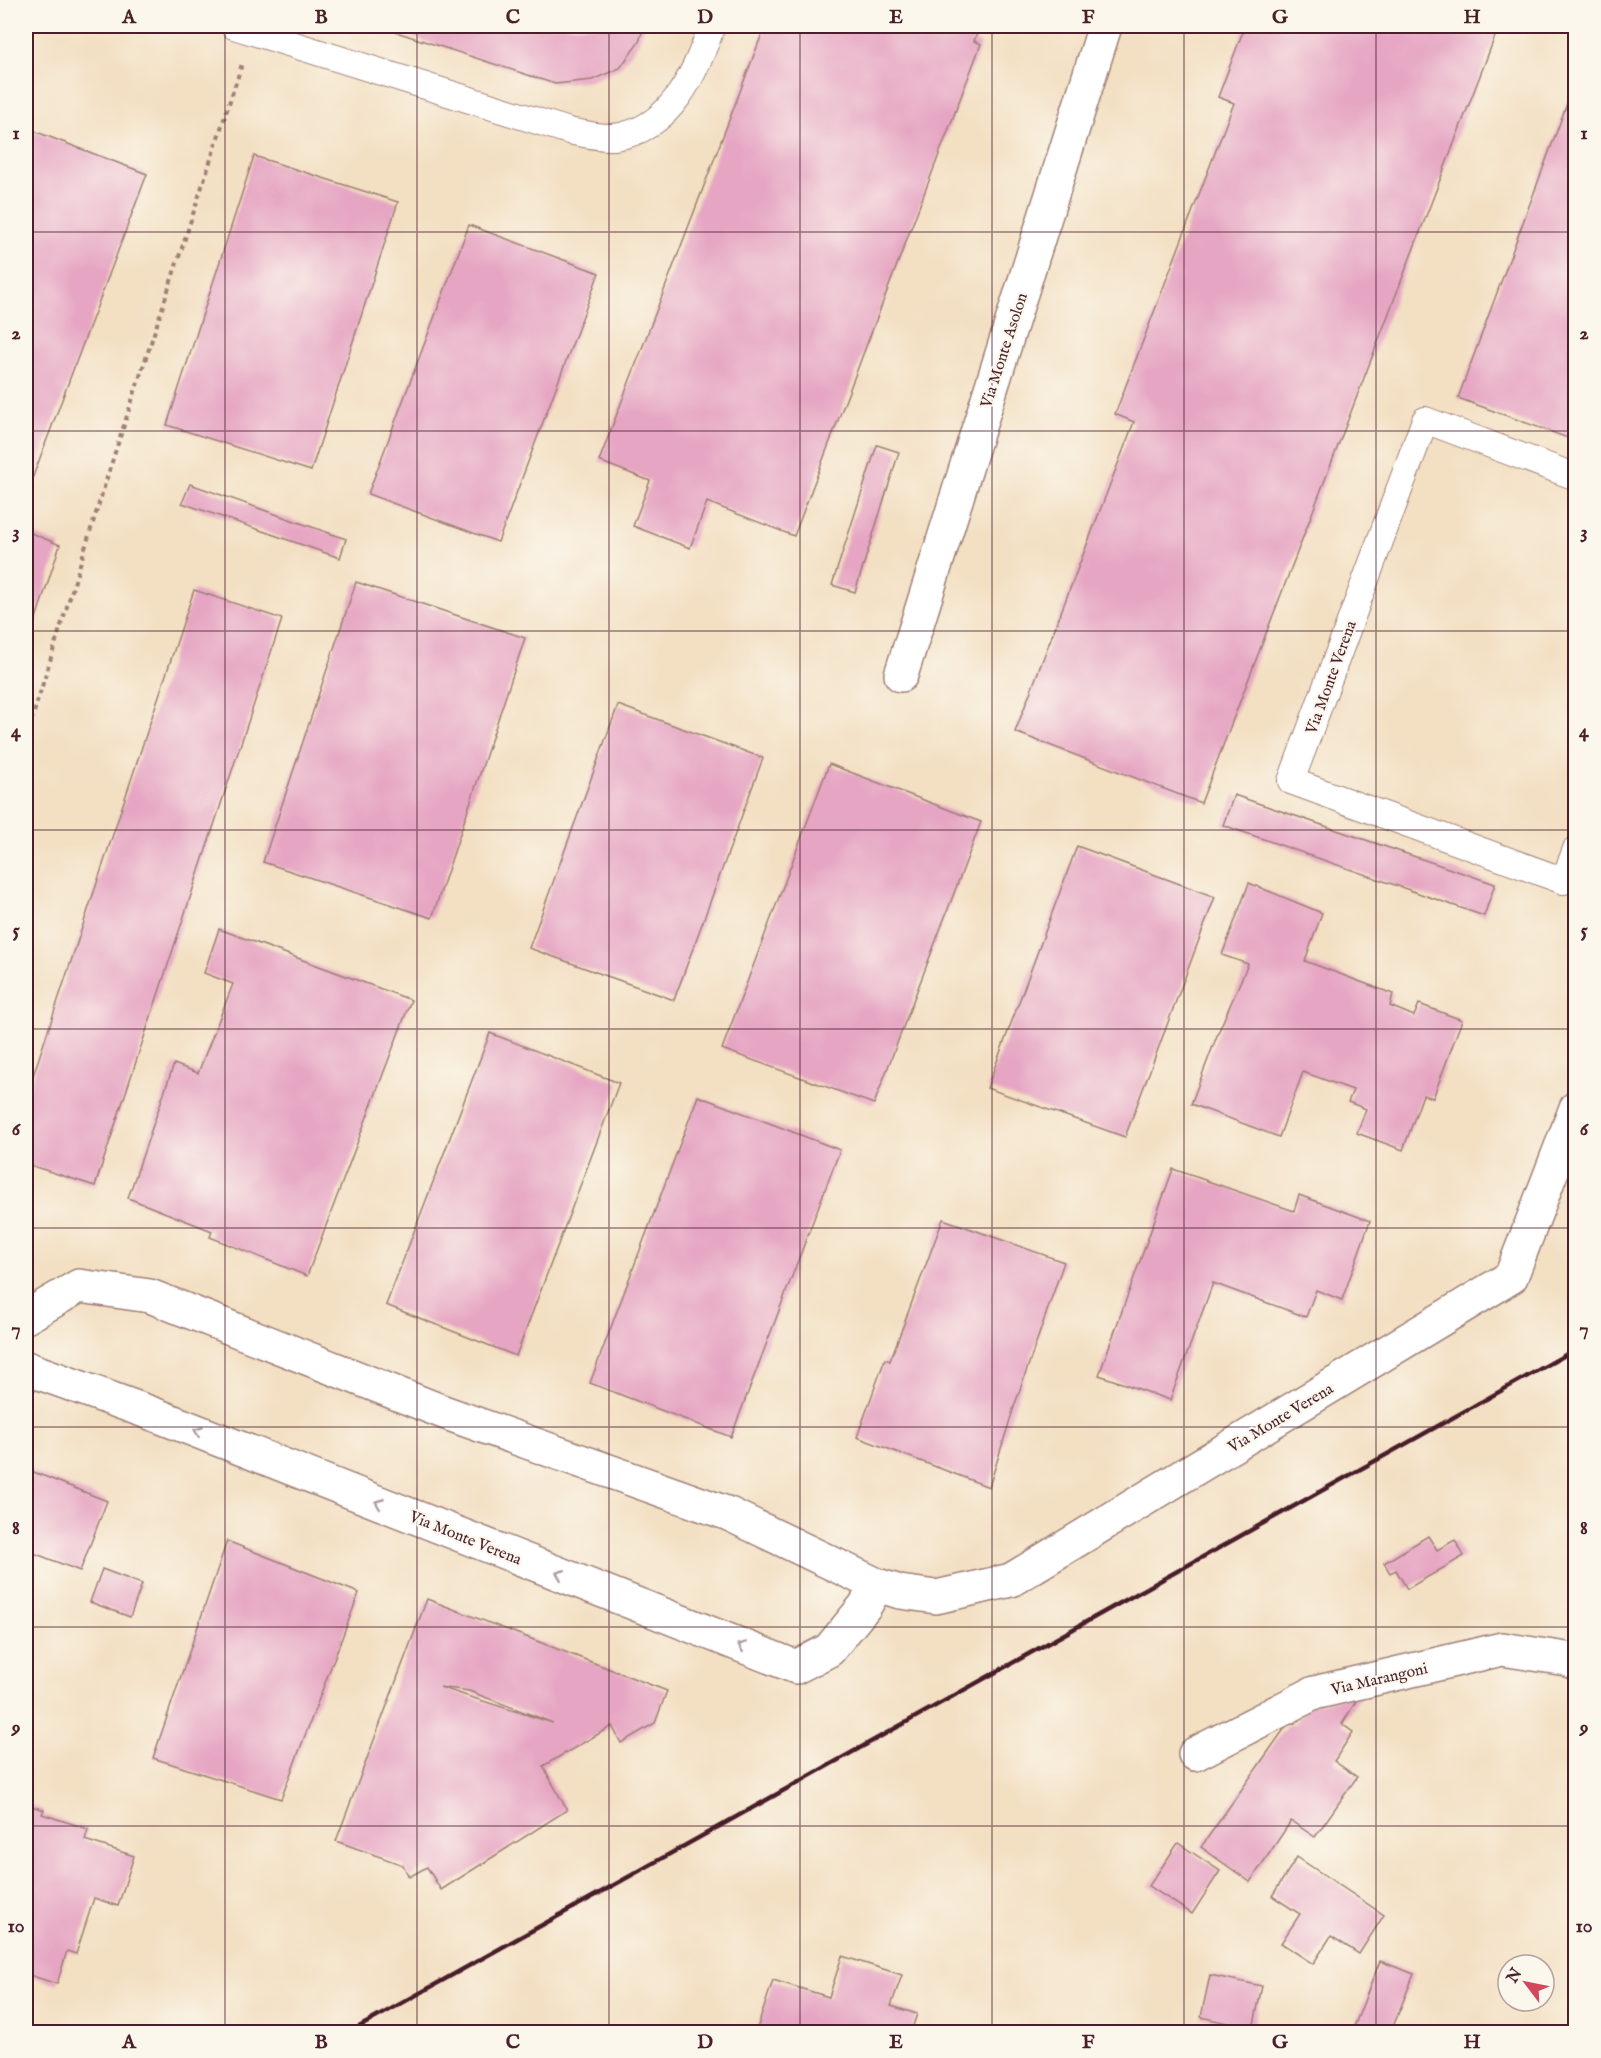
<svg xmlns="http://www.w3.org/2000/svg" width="1601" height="2058" font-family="'IM FELL English',serif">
	<rect width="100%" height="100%" fill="#fbf7ec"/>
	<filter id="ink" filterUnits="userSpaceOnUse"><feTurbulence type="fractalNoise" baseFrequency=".0167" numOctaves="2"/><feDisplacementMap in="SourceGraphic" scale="12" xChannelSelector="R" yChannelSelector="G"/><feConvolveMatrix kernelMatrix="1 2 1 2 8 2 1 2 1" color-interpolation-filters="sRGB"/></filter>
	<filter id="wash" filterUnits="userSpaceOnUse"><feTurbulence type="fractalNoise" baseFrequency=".008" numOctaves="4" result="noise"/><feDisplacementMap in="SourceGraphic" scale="24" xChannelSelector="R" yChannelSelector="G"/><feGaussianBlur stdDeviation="1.35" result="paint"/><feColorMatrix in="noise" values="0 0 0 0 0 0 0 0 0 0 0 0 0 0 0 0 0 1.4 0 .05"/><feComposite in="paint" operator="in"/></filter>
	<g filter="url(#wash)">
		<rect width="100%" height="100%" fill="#f3dfc2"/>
		<g id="blocks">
			<!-- building -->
			<g fill="#e6a6c3" fill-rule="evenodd">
				<path d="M378 26H644L639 42 620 68 592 80 555 84Z"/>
				<path d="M765 26H980L974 41 981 44 794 536 707 502 690 548 633 526 650 481 599 461Z"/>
				<path d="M1245 26H1499L1201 803 1015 732 1134 422 1115 414 1234 103 1218 97Z"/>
				<path d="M1575 82H1576V441L1458 398Z"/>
				<path d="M26 128 147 174 26 495Z"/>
				<path d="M254 156 398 202 311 471 167 425Z"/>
				<path d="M469 225 599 273 498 542 368 494Z"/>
				<path d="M877 445 899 452 855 592 832 585Z"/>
				<path d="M190 484 346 539 340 558 182 503Z"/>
				<path d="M26 531 60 545 29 640 26 639Z"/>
				<path d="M356 582 525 638 432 918 263 862Z"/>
				<path d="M194 590 282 619 95 1186 26 1164V1097Z"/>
				<path d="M618 705 763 758 674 1000 529 948Z"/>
				<path d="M829 764 981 822 874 1104 722 1049Z"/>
				<path d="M1234 795 1495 884 1484 916 1223 825Z"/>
				<path d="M1077 846 1215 897 1125 1137 987 1088Z"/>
				<path d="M1249 883 1322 913 1305 961 1393 994 1390 1006 1414 1016 1419 1004 1462 1020 1433 1098 1423 1095 1403 1150 1357 1133 1366 1109 1348 1102 1353 1090 1303 1072 1279 1137 1191 1104 1218 1033 1248 964 1222 955Z"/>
				<path d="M219 929 411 1000 307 1276 210 1237 212 1231 128 1198 174 1064 198 1073 233 984 204 973Z"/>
				<path d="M490 1033 619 1083 516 1356 386 1305Z"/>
				<path d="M698 1096 840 1150 731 1437 590 1383Z"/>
				<path d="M1173 1169 1294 1211 1299 1195 1370 1221 1342 1300 1316 1290 1306 1317 1213 1283 1170 1400 1099 1375Z"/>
				<path d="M943 1219 1064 1262 1014 1407 989 1487 857 1437 885 1359 890 1361Z"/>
				<path d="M26 1469 107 1501 80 1571 26 1550Z"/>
				<path d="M1428 1536 1437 1550 1455 1540 1464 1556 1407 1589 1396 1570 1390 1573 1384 1563Z"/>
				<path d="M227 1541 359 1593 281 1799 153 1758Z"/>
				<path d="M102 1569 142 1584 130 1617 90 1602Z"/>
				<path d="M427 1599 667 1691 655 1723 621 1743 612 1726 543 1766 567 1810 441 1890 427 1867 409 1877 403 1865 336 1841ZM440 1687 469 1691 553 1723 467 1696Z"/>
				<path d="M1361 1693 1342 1724 1353 1732 1334 1761 1357 1777 1315 1837 1291 1821 1250 1882 1201 1847 1287 1725 1294 1724 1309 1705Z"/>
				<path d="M26 1804 44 1810 42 1814 88 1829 85 1840 134 1856 118 1906 94 1898 76 1954 67 1951 57 1984 26 1974Z"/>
				<path d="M1178 1843 1220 1871 1192 1914 1149 1886Z"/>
				<path d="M1297 1857 1384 1915 1359 1954 1331 1936 1313 1964 1281 1943 1300 1914 1272 1896Z"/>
				<path d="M842 1956 902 1975 891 2006 917 2014 911 2032H756L773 1980 829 1997Z"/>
				<path d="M1380 1961 1414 1974 1391 2032H1352Z"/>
				<path d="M1210 1975 1262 1986 1253 2029 1201 2017Z"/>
			</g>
		</g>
	</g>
	<g filter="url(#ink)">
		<use href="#blocks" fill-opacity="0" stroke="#9e7f76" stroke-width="1.5"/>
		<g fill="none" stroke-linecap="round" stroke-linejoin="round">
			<!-- service casing -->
			<g stroke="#9e7f76" stroke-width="28">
				<g id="service">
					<path d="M234 26 569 131C584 134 599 138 614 137 672 130 695 72 712 26"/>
					<path d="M1576 477 1425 420 1291 781 1564 881 1576 849"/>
				</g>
			</g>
			<!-- minor casing -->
			<g stroke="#9e7f76" stroke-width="36">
				<g id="minor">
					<path d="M901 675 1105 26"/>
					<path d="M26 1317 79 1286 150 1296 446 1413 729 1514 877 1585 900 1592 936 1597 1011 1580 1511 1277 1576 1108"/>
					<path d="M26 1368 156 1415 796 1667 829 1650 865 1606 877 1585"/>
					<path d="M1195 1754 1314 1693 1502 1649 1566 1659 1576 1663"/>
				</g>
			</g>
			<!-- path -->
			<path stroke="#9e7f76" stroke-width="4" stroke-dasharray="4.5 4.5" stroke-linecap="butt" d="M26 738 110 468 242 64"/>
			<!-- service -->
			<use href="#service" stroke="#fff" stroke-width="26"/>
			<!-- minor -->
			<use href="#minor" stroke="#fff" stroke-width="33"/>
			<!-- rail -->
			<path stroke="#4a1f2b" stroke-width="4.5" d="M350 2032 1576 1349"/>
		</g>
		<!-- one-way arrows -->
		<defs><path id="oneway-chevron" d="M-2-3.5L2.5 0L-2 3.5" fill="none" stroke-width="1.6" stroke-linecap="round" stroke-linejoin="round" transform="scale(1.5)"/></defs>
		<g stroke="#ae9aa0">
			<use href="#oneway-chevron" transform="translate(198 1431) rotate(-158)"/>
			<use href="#oneway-chevron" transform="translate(379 1503) rotate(-158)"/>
			<use href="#oneway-chevron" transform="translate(560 1574) rotate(-158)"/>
			<use href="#oneway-chevron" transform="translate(742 1646) rotate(-158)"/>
		</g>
	</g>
	<!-- grid -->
	<path fill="none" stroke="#4a1f2b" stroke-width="1.5" stroke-opacity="0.55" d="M225 26V2032M417 26V2032M609 26V2032M800 26V2032M992 26V2032M1184 26V2032M1376 26V2032M26 232H1576M26 431H1576M26 631H1576M26 830H1576M26 1029H1576M26 1228H1576M26 1427H1576M26 1627H1576M26 1826H1576"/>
	<g text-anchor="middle" stroke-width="4.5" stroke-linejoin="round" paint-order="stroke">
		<!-- street labels -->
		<g font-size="16" fill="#4a1f2b" stroke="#fbf7ec">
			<text transform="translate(1003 350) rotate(-72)" y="6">Via Monte Asolon</text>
			<text transform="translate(1330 677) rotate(-70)" y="6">Via Monte Verena</text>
			<text transform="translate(1280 1417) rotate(-31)" y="6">Via Monte Verena</text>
			<text transform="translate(466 1537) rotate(22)" y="6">Via Monte Verena</text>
			<text transform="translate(1379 1678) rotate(-13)" y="6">Via Marangoni</text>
		</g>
	</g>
	<!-- margin -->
	<rect width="1601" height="2058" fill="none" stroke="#fbf7ec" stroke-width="66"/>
	<!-- north arrow -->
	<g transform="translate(1526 1983) rotate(302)"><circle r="28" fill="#fbf7ec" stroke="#b4a19f" stroke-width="1.5"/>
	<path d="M0-4.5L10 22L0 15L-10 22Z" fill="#d1495b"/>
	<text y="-9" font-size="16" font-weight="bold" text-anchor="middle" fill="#4a1f2b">N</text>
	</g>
	<rect x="33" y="33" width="1535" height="1992" fill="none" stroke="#4a1f2b" stroke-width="2"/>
	<g font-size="20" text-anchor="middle" font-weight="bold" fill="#4a1f2b">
		<text x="129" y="23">A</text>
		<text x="321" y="23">B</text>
		<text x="513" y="23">C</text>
		<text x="705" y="23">D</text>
		<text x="896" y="23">E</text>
		<text x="1088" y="23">F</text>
		<text x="1280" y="23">G</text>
		<text x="1472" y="23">H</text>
		<text x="16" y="139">1</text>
		<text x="1584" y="139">1</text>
		<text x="16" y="339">2</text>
		<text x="1584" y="339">2</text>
		<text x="16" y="538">3</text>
		<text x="1584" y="538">3</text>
		<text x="16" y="737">4</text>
		<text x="1584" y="737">4</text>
		<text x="16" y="936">5</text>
		<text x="1584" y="936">5</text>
		<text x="16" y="1135">6</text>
		<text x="1584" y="1135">6</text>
		<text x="16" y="1335">7</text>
		<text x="1584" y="1335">7</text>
		<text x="16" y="1534">8</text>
		<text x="1584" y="1534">8</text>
		<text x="16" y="1733">9</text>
		<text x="1584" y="1733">9</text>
		<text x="16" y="1932">10</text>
		<text x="1584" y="1932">10</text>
		<text x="129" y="2048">A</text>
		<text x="321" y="2048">B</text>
		<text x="513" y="2048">C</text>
		<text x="705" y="2048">D</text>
		<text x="896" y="2048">E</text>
		<text x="1088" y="2048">F</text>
		<text x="1280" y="2048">G</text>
		<text x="1472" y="2048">H</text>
	</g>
</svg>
